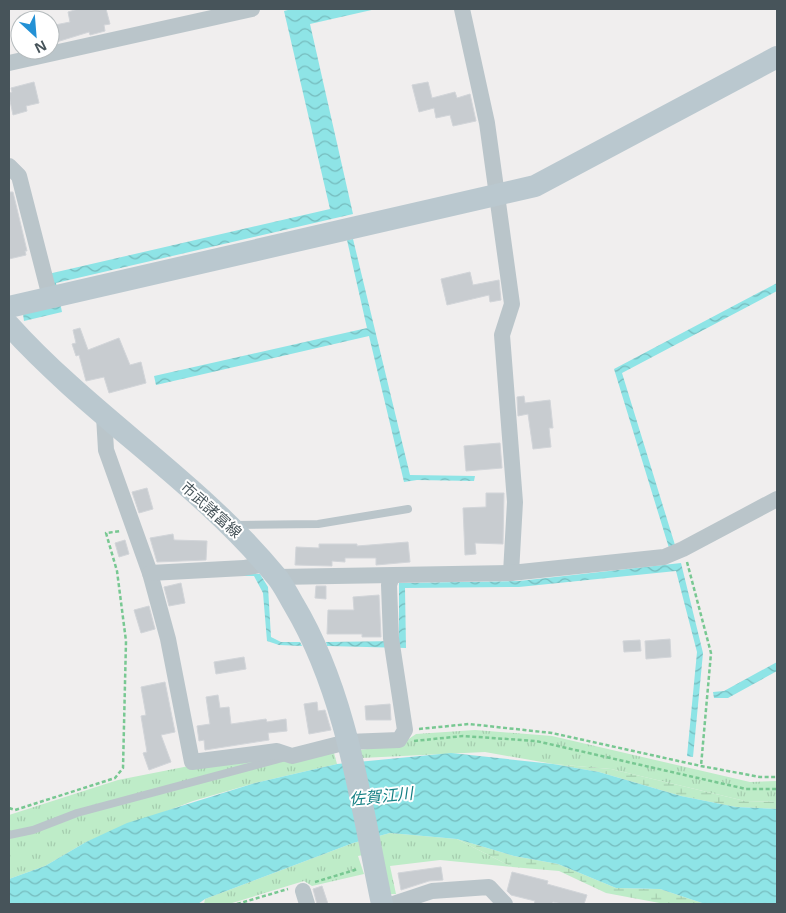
<svg xmlns="http://www.w3.org/2000/svg" width="786" height="913" font-family="'Noto Sans','Noto Sans JP',sans-serif">
	<defs>
		<pattern id="grass-tufts" width="24" height="20" patternUnits="userSpaceOnUse" patternTransform="scale(1.25)"><rect width="24" height="20" fill="#beecc8"/><path d="M3 7l-1-3M5 7V3M7 7l1-3M15 17l-1-3M17 17v-4M19 17l1-3" fill="none" stroke="#a5ccae"/></pattern>
		<pattern id="wetland-marsh" width="20" height="14" patternUnits="userSpaceOnUse" patternTransform="scale(1.25)"><rect width="20" height="14" fill="#beecc8"/><path d="M1 5h8M5 5V1M11 12h8M15 12V8" fill="none" stroke="#a5ccae"/></pattern>
		<pattern id="water-waves" width="16" height="10" patternUnits="userSpaceOnUse" patternTransform="scale(1.25)"><rect width="16" height="10" fill="#8ee4e6"/><path d="M0 5q4-4 8 0t8 0" fill="none" stroke="#76bbbd"/></pattern>
	</defs>
	<rect width="100%" height="100%" fill="#f0eeee"/>
	<!-- grass -->
	<g fill="url(#grass-tufts)">
		<path d="M475 730 552 736 750 782 777 781V802L745 801 611 769 553 764 485 752 361 758 359 750 400 745 416 734Z"/>
		<path d="M334 753 337 764 255 783 193 801 86 842 45 866 9 879V815L118 780 189 766Z"/>
		<path d="M390 833 457 839 512 867 440 860 390 866 396 894H390L378 852 358 856 364 874 312 886 304 881 229 904H204L205 899 353 843Z"/>
	</g>
	<!-- wetland -->
	<g fill="url(#wetland-marsh)">
		<path d="M553 764 611 769 745 801 777 802V809L736 807 681 796 599 772Z"/>
		<path d="M457 839 514 856 558 864 616 888 660 889 705 904H665L606 893 559 871 512 867Z"/>
	</g>
	<!-- water -->
	<g fill="url(#water-waves)">
		<path d="M292 9H376L310 24 353 214 56 283 62 312 24 321 23 314 55 306 48 274 330 209 284 11Z"/>
		<path d="M353 239 410 475 475 476 474 481 417 480 404 482 369 336 156 385 154 376 367 328 347 240Z"/>
		<path d="M777 283V291L622 373 675 545 669 548 614 369Z"/>
		<path d="M681 563 703 653 693 757 687 756 697 652 676 571 519 587 405 588 406 648 327 646 326 642 399 641V583L519 581Z"/>
		<path d="M217 573 260 574 268 587 271 637 281 642H300L302 646 279 645 267 641 263 593 254 576H216Z"/>
		<path d="M777 662V671L728 698H714L713 692 724 691Z"/>
		<path d="M451 753 553 764 599 772 681 796 736 807 777 809V904H705L660 889 616 888 558 864 514 856 457 839 390 833 353 843 205 899 198 904H9V879L45 866 86 842 127 823 255 783 337 764Z"/>
	</g>
	<!-- building -->
	<g fill="#c8ccd0" stroke="#d2d5d9">
		<path d="M78 9H106L110 24 104 25 105 31 90 35 89 32 50 44V26L70 22 68 12Z"/>
		<path d="M34 82 39 103 26 106 27 111 13 115 9 96V93L12 92 11 88Z"/>
		<path d="M428 82 432 98 455 92 457 98 470 94 476 121 453 126 450 115 436 118 434 108 419 112 412 85Z"/>
		<path d="M9 192H13L27 251H25L26 255 9 259Z"/>
		<path d="M470 272 473 285 499 280 501 300 490 302 489 295 447 305 441 279Z"/>
		<path d="M80 328 88 350 119 338 130 365 141 362 146 383 109 393 104 377 86 381 79 355 76 356 72 344 76 343 73 330Z"/>
		<path d="M524 396 525 403 550 400 553 428H549L551 447 533 449 528 414 518 416 517 397Z"/>
		<path d="M500 443 502 468 466 471 464 446Z"/>
		<path d="M147 488 153 509 139 513 132 492Z"/>
		<path d="M486 493H504L503 544 475 543 476 554 465 555 463 508 486 507Z"/>
		<path d="M173 534 174 540 207 541 206 560 157 562 150 538Z"/>
		<path d="M125 540 129 554 119 557 115 543Z"/>
		<path d="M408 542 410 562 376 565V558H345V562L332 561V566L295 565 296 547 319 548V544H357V546Z"/>
		<path d="M181 583 185 603 169 606 164 587Z"/>
		<path d="M316 586H326V599L315 598Z"/>
		<path d="M379 595 381 637H362V634H327L328 610H354L353 597Z"/>
		<path d="M149 606 155 629 141 633 134 610Z"/>
		<path d="M670 639 671 657 646 659 645 641Z"/>
		<path d="M640 640 641 651 624 652 623 641Z"/>
		<path d="M244 657 246 669 216 674 214 662Z"/>
		<path d="M165 682 175 732 161 735 171 762 149 770 143 753 147 752 141 716 146 715 141 687Z"/>
		<path d="M218 695 220 708 229 707 231 724 266 719 267 722 286 719 287 731 268 733 269 740 205 750 204 740 199 741 197 726 210 724 206 697Z"/>
		<path d="M317 702 318 711 325 710 331 730 309 734 304 704Z"/>
		<path d="M390 704 391 720H366L365 706Z"/>
		<path d="M441 867 443 880 429 881 401 890 398 873Z"/>
		<path d="M512 872 548 881 547 884 587 895 584 904H562L553 902 552 904H534L535 901 511 895 507 891Z"/>
		<path d="M322 886 328 904H317L313 889Z"/>
	</g>
	<g fill="none" stroke-linecap="round" stroke-linejoin="round">
		<!-- path -->
		<g stroke="#78c892" stroke-width="2.5" stroke-dasharray="4 2.5" stroke-linecap="butt">
			<path d="M687 562 711 653 701 766"/>
			<path d="M419 729 469 724 552 733 701 766 760 777H777"/>
			<path d="M414 741 463 736 536 741 746 789H777"/>
			<path d="M9 808 15 810 115 778 123 768 126 641 117 571 106 533 121 531"/>
			<path d="M315 882 358 869"/>
			<path d="M237 904 288 889"/>
		</g>
		<!-- lane -->
		<g stroke="#bac5ca" stroke-width="8">
			<path d="M236 525 318 524 408 509"/>
			<path d="M9 835 33 830 77 813 286 757"/>
		</g>
		<!-- street -->
		<g stroke="#bac5ca" stroke-width="16">
			<path d="M462 9 487 123 512 304 502 335 515 502 511 573"/>
			<path d="M9 63 252 9"/>
			<path d="M9 166 19 176 50 297"/>
			<path d="M104 416 106 450 150 573 168 639 192 762 277 751 292 756 347 742 399 740 405 730 391 638 389 585 392 576"/>
			<path d="M150 573 244 568 265 564"/>
			<path d="M277 577 511 573 664 557 683 549 777 499"/>
			<path d="M303 891 307 904"/>
			<path d="M393 904 432 891 489 887 505 904"/>
		</g>
		<!-- secondary -->
		<g stroke="#bac8cf" stroke-width="22">
			<path d="M9 307 535 186 777 57"/>
			<path d="M9 325C91 416 199 482 276 576 283 584 288 595 294 605 347 694 361 804 382 904"/>
		</g>
	</g>
	<g text-anchor="middle" stroke-width="4" stroke-linejoin="round" paint-order="stroke">
		<!-- street labels -->
		<g font-size="15" fill="#47545a" stroke="#fff">
			<text transform="translate(211 510) rotate(42)" y="5">市武諸富線</text>
		</g>
		<!-- water labels -->
		<g font-size="16" font-style="italic" fill="#137f83" stroke="#fff">
			<text transform="translate(381 796) rotate(-6)" y="6">佐賀江川</text>
		</g>
	</g>
	<!-- border -->
	<rect width="786" height="913" fill="none" stroke="#47545a" stroke-width="20"/>
	<!-- north arrow -->
	<g transform="translate(35 35) rotate(154)"><circle r="24" fill="#ffffff" stroke="#b5bbbd"/>
	<path d="M0-4L9 19L0 12L-9 19Z" fill="#2391d5"/>
	<text y="-8" font-size="14" font-weight="bold" text-anchor="middle" fill="#47545a">N</text>
	</g>
</svg>
